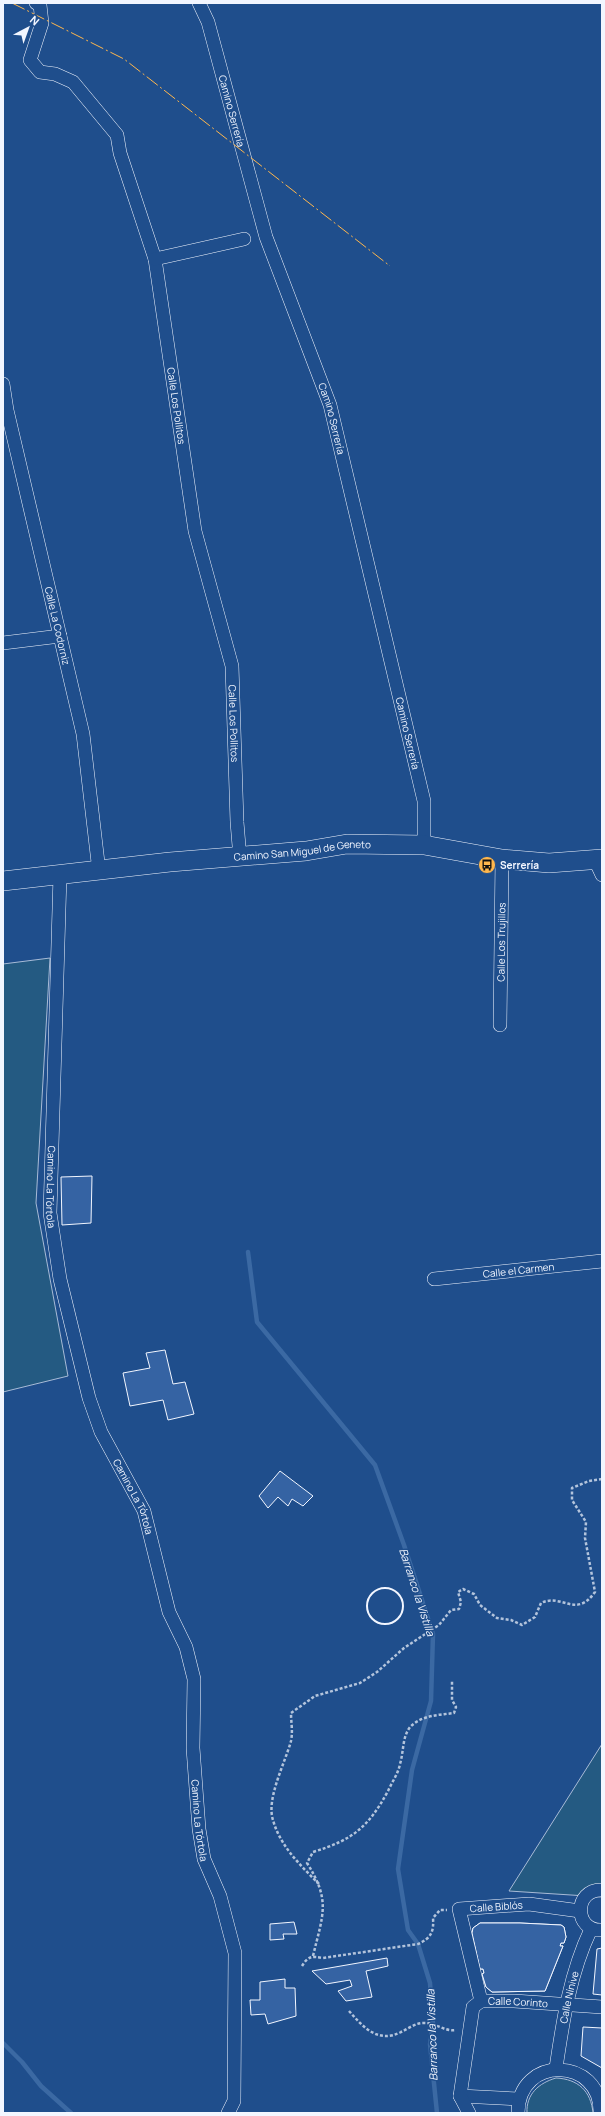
<svg xmlns="http://www.w3.org/2000/svg" width="605" height="2116" font-family="Manrope,sans-serif">
	<rect width="100%" height="100%" fill="#1f4e8c"/>
	<!-- green -->
	<g fill="#245a82" stroke="#a8bbd7">
		<path d="M50 958 36 1203 68 1376 3 1392V964Z"/>
		<path d="M602 1744V1897L509 1891Z"/>
		<path d="M556 2078C578 2079 591 2091 593 2113H527C526 2094 539 2083 556 2078Z"/>
	</g>
	<g fill="none" stroke-linecap="round" stroke-linejoin="round">
		<!-- stream -->
		<g stroke="#3b69a3" stroke-width="4.5">
			<path d="M248 1252 257 1322 375 1465 404 1545 433 1634 431 1701 412 1770 398 1869 408 1930 418 1944 430 1983 433 2024 430 2044 437 2113"/>
			<path d="M3 2043 22 2062 41 2086 71 2113"/>
		</g>
	</g>
	<!-- building -->
	<g fill="#3563a3" stroke="#f2f6ff" fill-rule="evenodd">
		<path d="M92 1176 91 1223 62 1225 61 1177Z"/>
		<path d="M165 1350 173 1384 185 1382 194 1414 168 1420 163 1400 130 1406 123 1373 150 1368 146 1353Z"/>
		<path d="M280 1471 313 1496 303 1506 292 1499 288 1506 278 1497 268 1508 259 1496Z"/>
		<path d="M294 1922 297 1934H283L284 1939 270 1940V1924Z"/>
		<path d="M480 1923H520L561 1925 564 1927 566 1937 564 1943H561L560 1946H563L545 1991 492 1992 486 1987 482 1974 484 1973 483 1969H480L472 1933 473 1928ZM491 1943 546 1947 539 1969 497 1968Z"/>
		<path d="M480 1923H520L561 1925 564 1927 566 1937 564 1943H561L560 1946H563L545 1991 492 1992 486 1987 482 1974 484 1973 483 1969H480L472 1933 473 1928Z"/>
		<path d="M602 1948V1995L593 1994 597 1949Z"/>
		<path d="M387 1958 388 1966 366 1971 372 1997 346 2001 338 1991 352 1986 350 1980 326 1984 312 1971Z"/>
		<path d="M285 1979V1988H295L296 2016 268 2024 265 2014 251 2015 250 2000H260V1982Z"/>
		<path d="M583 2027 602 2028V2068L581 2056Z"/>
	</g>
	<g fill="none" stroke-linecap="round" stroke-linejoin="round">
		<!-- street casing -->
		<g stroke="#f2f6ff" stroke-width="14">
			<g id="street">
				<path id="s1" d="M36 3 40 5 42 23 30 60 40 72 55 74 73 82 117 135 120 153 155 259 195 531 232 666 237 822 240 858"/>
				<path id="s2" d="M199 3 208 22 266 237 330 405 424 801V845"/>
				<path d="M155 259 244 239"/>
				<path id="s3" d="M3 384 7 410 83 734 99 871"/>
				<path d="M3 643 60 636"/>
				<path d="M595 860 602 875"/>
				<path id="s4" d="M60 875 50 1213 60 1279 89 1398 101 1432 144 1511 169 1612 186 1647 194 1679 193 1748 199 1829 204 1859 220 1896 235 1953 234 2101 228 2113"/>
				<path id="s5" d="M500 1025 502 859"/>
				<path id="s6" d="M434 1279 602 1261"/>
				<path d="M602 1890C573 1889 574 1932 602 1930"/>
				<path id="s7" d="M481 2001 459 1909 529 1904 580 1911"/>
				<path id="s8" d="M481 2001H514L602 2007"/>
				<path id="s9" d="M556 2068C563 2020 570 1973 591 1929"/>
				<path d="M460 2096 518 2099"/>
				<path d="M469 2113 460 2096 473 2007 481 2001"/>
				<path d="M518 2113C518 2054 602 2057 600 2113"/>
			</g>
		</g>
		<!-- secondary casing -->
		<g stroke="#f2f6ff" stroke-width="20">
			<g id="secondary">
				<path id="s10" d="M3 881 170 862 306 851 347 844 424 845 502 859 549 863 602 859"/>
			</g>
		</g>
		<!-- path -->
		<g stroke="#b3c4dc" stroke-width="2.5" stroke-dasharray="3 2" stroke-linecap="butt">
			<path d="M319 1884C301 1866 280 1846 273 1820 266 1799 285 1763 291 1741 293 1732 291 1722 291 1713L315 1696 360 1683 377 1672 404 1648 439 1625 451 1610 459 1609 461 1602 458 1592 463 1589 474 1594 480 1605 497 1618 511 1620 522 1625 535 1617 541 1603C562 1593 576 1619 595 1592L585 1538 586 1522 572 1500V1488L589 1481 602 1479"/>
			<path d="M313 1956C323 1914 331 1901 307 1863L313 1852C352 1840 368 1828 388 1791 392 1782 398 1774 400 1764 404 1751 402 1736 411 1726 423 1715 439 1715 454 1713L456 1707 452 1700V1680"/>
			<path d="M302 1966C308 1956 312 1956 323 1958L418 1944C431 1938 434 1932 433 1918L440 1910H447"/>
			<path d="M349 2011C363 2027 378 2044 401 2032 408 2029 415 2023 423 2023 435 2022 444 2032 456 2030"/>
		</g>
		<!-- street -->
		<use href="#street" stroke="#1f4e8c" stroke-width="13"/>
		<!-- secondary -->
		<use href="#secondary" stroke="#1f4e8c" stroke-width="19"/>
		<!-- wall -->
		<circle stroke="#f2f6ff" stroke-width="2" cx="385" cy="1606" r="18"/>
		<!-- power -->
		<path stroke="#ffb74d" stroke-width="1" stroke-dasharray="14 3 2 3" stroke-linecap="butt" d="M12 3 124 59 390 266"/>
	</g>
	<!-- icons -->
	<defs>
		<g id="bus-disc" transform="scale(0.9)"><circle r="9.5" fill="#ffb74d" stroke="#1f4e8c"/><path d="M-5-6H5V4H4V6H2V4H-2V6H-4V4H-5ZM-3.5-4V0h7V-4ZM-3.5 1.2v1.5H-2V1.2ZM2 1.2v1.5H3.5V1.2Z" fill="#111"/></g>
	</defs>
	<g fill-rule="evenodd">
		<use href="#bus-disc" x="487" y="865"/>
	</g>
	<g text-anchor="middle" stroke-width="3" stroke-linejoin="round" paint-order="stroke">
		<!-- street labels -->
		<g font-size="10" fill="#f2f6ff" stroke="#1f4e8c">
			<text dy="4" stroke="none"><textPath href="#s2" startOffset="113">Camino Serrería</textPath></text>
			<text dy="4" stroke="none"><textPath href="#s1" startOffset="459">Calle Los Pollitos</textPath></text>
			<text dy="4" stroke="none"><textPath href="#s2" startOffset="437">Camino Serrería</textPath></text>
			<text dy="4" stroke="none"><textPath href="#s3" startOffset="248">Calle La Codorniz</textPath></text>
			<text dy="4" stroke="none"><textPath href="#s1" startOffset="783">Calle Los Pollitos</textPath></text>
			<text dy="4" stroke="none"><textPath href="#s2" startOffset="761">Camino Serrería</textPath></text>
			<text dy="4" stroke="none"><textPath href="#s10" startOffset="301">Camino San Miguel de Geneto</textPath></text>
			<text dy="4" stroke="none"><textPath href="#s5" startOffset="83">Calle Los Trujillos</textPath></text>
			<text dy="4" stroke="none"><textPath href="#s4" startOffset="312">Camino La Tórtola</textPath></text>
			<text dy="4" stroke="none"><textPath href="#s6" startOffset="85">Calle el Carmen</textPath></text>
			<text dy="4" stroke="none"><textPath href="#s4" startOffset="636">Camino La Tórtola</textPath></text>
			<text dy="4" stroke="none"><textPath href="#s4" startOffset="971">Camino La Tórtola</textPath></text>
			<text dy="4" stroke="none"><textPath href="#s7" startOffset="132">Calle Biblós</textPath></text>
			<text dy="4" stroke="none"><textPath href="#s9" startOffset="72">Calle Nínive</textPath></text>
			<text dy="4" stroke="none"><textPath href="#s8" startOffset="37">Calle Corinto</textPath></text>
		</g>
		<!-- poi labels -->
		<g font-size="10" font-weight="bold" fill="#f2f6ff" stroke="#1f4e8c" text-anchor="start">
			<text x="500" y="869">Serrería</text>
		</g>
		<!-- water labels -->
		<g font-size="11" font-style="italic" fill="#f2f6ff" stroke="#1f4e8c">
			<text transform="translate(417 1592) rotate(72)" y="4">Barranco la Vistilla</text>
			<text transform="translate(432 2035) rotate(-92)" y="4">Barranco la Vistilla</text>
		</g>
	</g>
	<!-- border -->
	<rect width="605" height="2116" fill="none" stroke="#f2f6ff" stroke-width="8"/>
	<!-- north arrow -->
	<g transform="translate(28 28) rotate(41)" stroke="#1f4e8c" stroke-width="3" paint-order="stroke">
	<path d="M0-3L7 15L0 10L-7 15Z" fill="#f2f6ff"/>
	<text y="-6" font-size="11" font-weight="bold" text-anchor="middle" fill="#f2f6ff">N</text>
	</g>
</svg>
